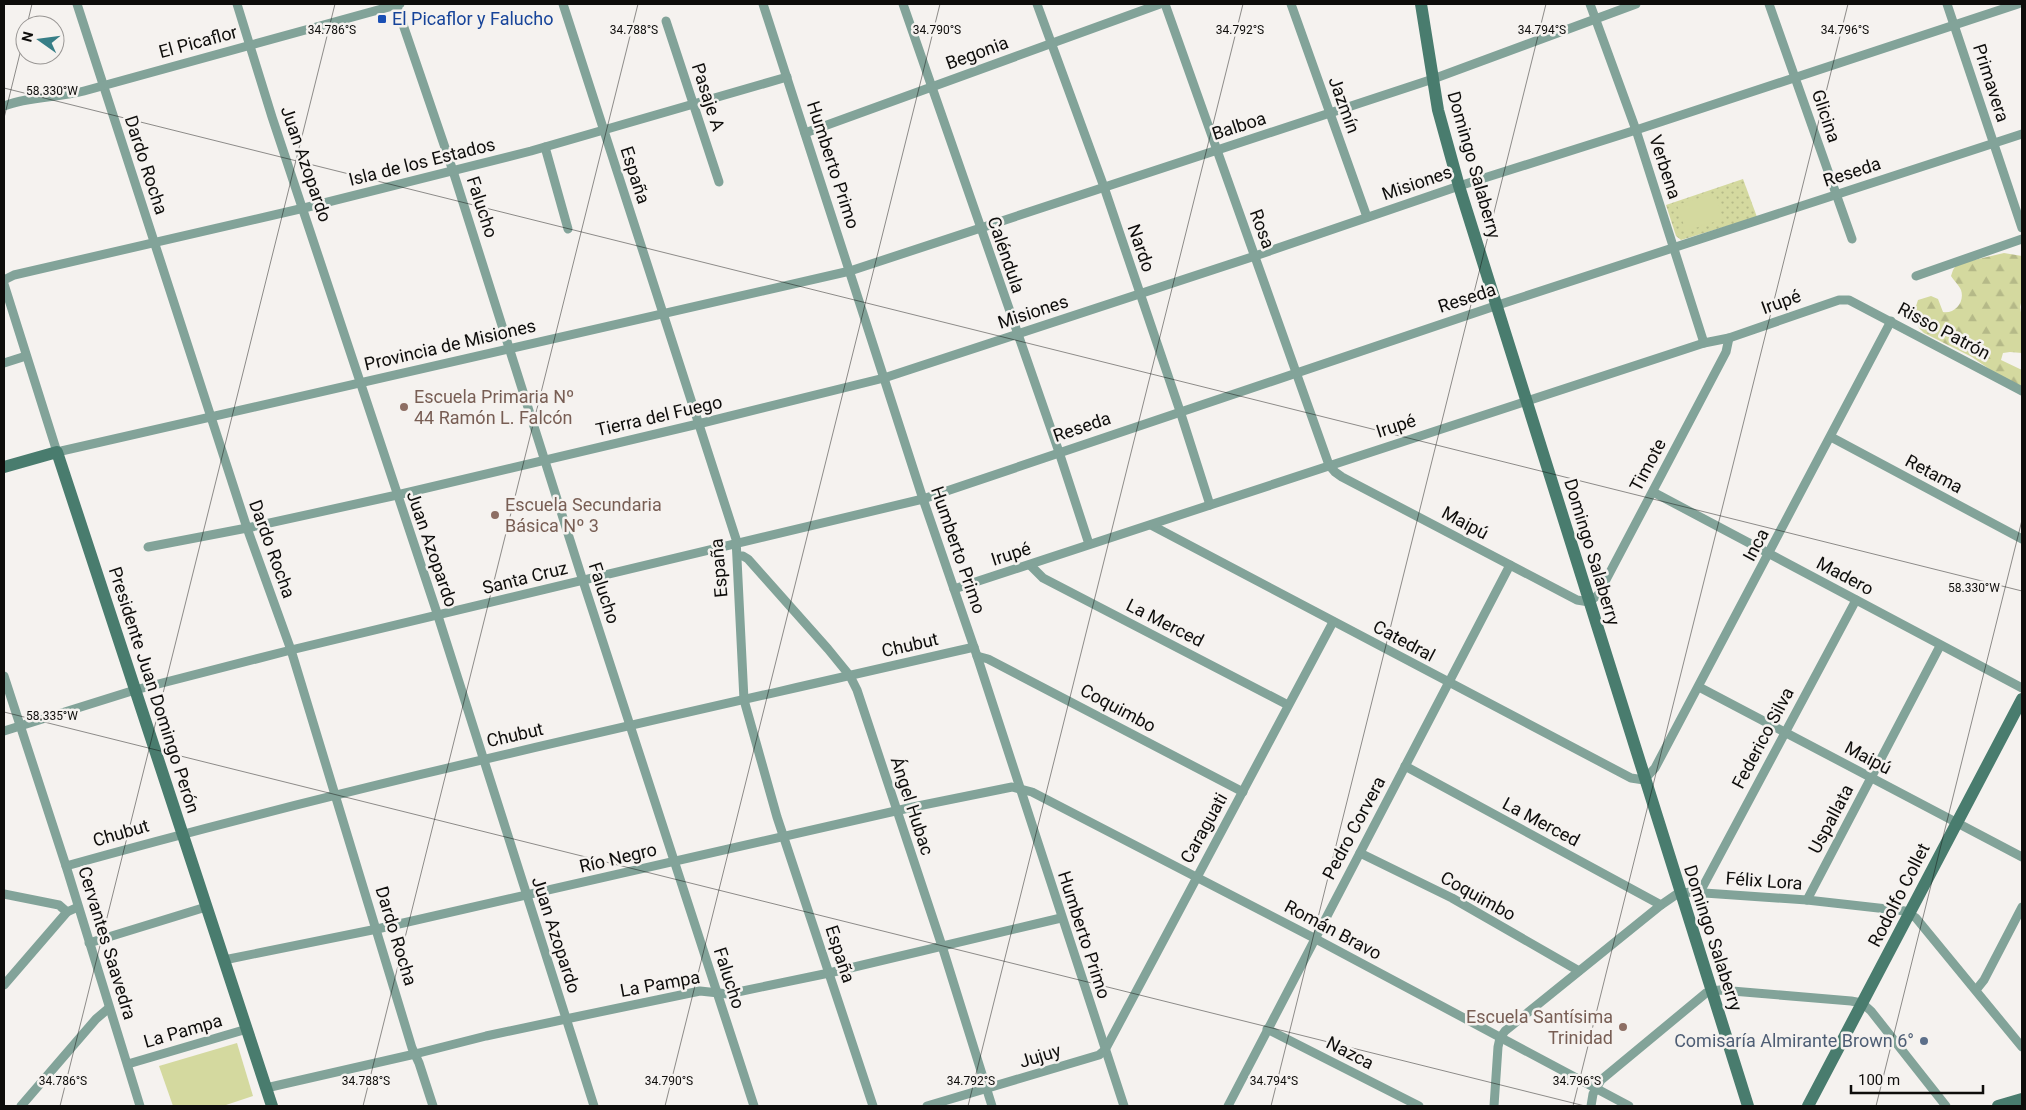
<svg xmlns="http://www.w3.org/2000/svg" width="2026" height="1110" font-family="Roboto,sans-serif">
	<defs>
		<pattern id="forest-firs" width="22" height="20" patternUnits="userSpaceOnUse" patternTransform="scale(1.25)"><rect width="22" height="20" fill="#d4d99f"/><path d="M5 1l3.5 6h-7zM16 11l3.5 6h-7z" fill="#b5b988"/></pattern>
		<pattern id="park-dots" width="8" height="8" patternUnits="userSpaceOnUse" patternTransform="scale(1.25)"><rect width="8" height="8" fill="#d4d99f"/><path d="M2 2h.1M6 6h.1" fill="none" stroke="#b5b988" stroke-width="1.8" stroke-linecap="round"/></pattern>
	</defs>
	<rect width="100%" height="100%" fill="#f5f2ef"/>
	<!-- forest -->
	<path fill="url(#forest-firs)" d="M2004 253 2022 256V299L2020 307 2022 318V353L2010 352 2003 353 2001 360 2022 370V392L1972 357 1924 333 1919 328 1913 315 1918 300 1931 296 1938 299 1943 312C1955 314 1965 302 1961 290 1959 285 1954 281 1951 276L1953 270 1957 264Z"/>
	<!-- park -->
	<path fill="url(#park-dots)" d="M1743 179 1757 217 1681 240 1676 236 1666 205Z"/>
	<!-- pitch -->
	<g fill="#d4d99f">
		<path d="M1715 193 1723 219 1686 231 1677 205Z"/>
		<path d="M237 1043 253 1096 223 1106H173L159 1066Z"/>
	</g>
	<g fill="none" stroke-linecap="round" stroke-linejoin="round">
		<!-- street -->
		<g stroke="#82a399" stroke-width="9">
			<path d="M77 4 247 528 291 650 412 1048 419 1063 433 1106"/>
			<path d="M237 4 272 117 438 616 594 1106"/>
			<path d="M396 4 453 171 583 581 754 1106"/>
			<path d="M563 4 736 539 744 700 777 817 873 1106"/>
			<path d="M763 4 923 499 977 656 1124 1106"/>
			<path d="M903 4 1059 452 1089 544"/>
			<path d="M1037 4 1104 187 1180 411 1210 505"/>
			<path d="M1165 4 1329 465 1335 472 1342 477 1577 600 1589 602 1598 595 1726 352 1729 338"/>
			<path d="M1291 4 1367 217"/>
			<path d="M1590 4 1636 130 1704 343"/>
			<path d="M1769 4 1852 239"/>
			<path d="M1947 4 2022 228"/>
			<path d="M666 21 719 182"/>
			<path d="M4 106C29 96 58 98 84 91L400 4"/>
			<path d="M805 133 1160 4"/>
			<path d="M545 147 568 229"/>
			<path d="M1916 276 2022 239"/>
			<path d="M4 280 14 275 304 208 531 151 787 77"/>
			<path d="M4 284 57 452 850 271 1433 79 1636 4"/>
			<path d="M4 363 26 356"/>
			<path d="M1831 437 2022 539"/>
			<path d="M1653 492 2022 688"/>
			<path d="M1151 525 1631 778 1644 780 1655 768 1891 321"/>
			<path d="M148 547 247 528 397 495 698 424 884 378 1255 256 1459 186 1636 130 2018 4"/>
			<path d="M738 556H743L748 559 828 649 850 676 857 690 942 946 992 1106"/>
			<path d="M1030 565 1043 578 1288 705"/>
			<path d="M954 589 1704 343 1729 338 1839 300H1849L2022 391"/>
			<path d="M977 656 988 659 1243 792"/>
			<path d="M4 676 66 866 140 1106"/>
			<path d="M1699 687 2022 857"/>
			<path d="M4 731 135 690 291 650 923 499 1498 305 2022 134"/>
			<path d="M1405 766 1661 905"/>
			<path d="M1360 853 1452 898 1579 971"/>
			<path d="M66 866C366 782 671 717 974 647"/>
			<path d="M1700 892 1856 600"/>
			<path d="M4 894 59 905 67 912"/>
			<path d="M1807 900 1940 646"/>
			<path d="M89 943 206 907"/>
			<path d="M224 960 377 929 913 807 1012 787 1032 792 1314 938 1629 1106"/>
			<path d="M4 985 67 912 78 907"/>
			<path d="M1976 990 1984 980 2022 907"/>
			<path d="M1267 1029 1419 1106"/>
			<path d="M128 1064 247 1029"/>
			<path d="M266 1088 415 1054 486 1036 566 1019 700 991 728 994 829 973 1061 918"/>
			<path d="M21 1106 96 1019 109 1008"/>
			<path d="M927 1106 1099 1055 1105 1050 1333 622"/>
			<path d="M1228 1106 1510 565"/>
			<path d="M1494 1106 1498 1047 1500 1038 1505 1031 1661 905 1677 894 1690 892 1807 900 1905 911 1916 918 2022 1047"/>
			<path d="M1591 1106 1593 1094 1601 1080 1706 993 1712 991 1720 990 1851 1001 1862 1003 1871 1011 1946 1106"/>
		</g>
		<!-- secondary -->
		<g stroke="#497c6e" stroke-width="12">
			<path d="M1421 4 1438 110 1459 186 1748 1106"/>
			<path d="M4 467 57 452 272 1106"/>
			<path d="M1808 1106 2022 699"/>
			<path d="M1998 1106 2022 1099"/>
		</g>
	</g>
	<!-- ticks -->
	<path fill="none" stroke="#0e0d0b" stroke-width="1" stroke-opacity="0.45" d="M27 25 32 4M4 88 2022 591M4 118 25 33M4 712 1585 1106M60 1106 335 4M363 1106 638 4M665 1106 940 4M968 1106 1243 4M1271 1106 1546 4M1573 1106 1848 4M1876 1106 2022 520"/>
	<!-- markers -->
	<rect fill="#1a4fb4" stroke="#f5f2ef" stroke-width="2" x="377" y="14" width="10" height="10" rx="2.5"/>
	<g fill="#8d6e63" stroke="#f5f2ef" stroke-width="2">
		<circle cx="404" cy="407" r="5"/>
		<circle cx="495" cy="515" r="5"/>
		<circle cx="1623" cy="1027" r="5"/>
	</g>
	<circle fill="#5c6f8a" stroke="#f5f2ef" stroke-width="2" cx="1924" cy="1041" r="5"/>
	<g text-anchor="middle" stroke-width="5" stroke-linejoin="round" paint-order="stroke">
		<!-- transit labels -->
		<g font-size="18" fill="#164399" stroke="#f5f2ef" text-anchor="start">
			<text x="392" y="25">El Picaflor y Falucho</text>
		</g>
		<!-- street labels -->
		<g font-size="18" fill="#0e0d0b" stroke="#f5f2ef">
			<text transform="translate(198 42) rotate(-15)" y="6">El Picaflor</text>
			<text transform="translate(977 53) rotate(-20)" y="6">Begonia</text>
			<text transform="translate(1991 83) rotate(72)" y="6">Primavera</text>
			<text transform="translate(708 97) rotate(72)" y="6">Pasaje A</text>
			<text transform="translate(1344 105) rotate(70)" y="6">Jazmín</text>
			<text transform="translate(1826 116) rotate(71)" y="6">Glicina</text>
			<text transform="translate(1239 126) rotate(-18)" y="6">Balboa</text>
			<text transform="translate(422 162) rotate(-14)" y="6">Isla de los Estados</text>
			<text transform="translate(306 164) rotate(71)" y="6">Juan Azopardo</text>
			<text transform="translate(146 165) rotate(72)" y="6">Dardo Rocha</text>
			<text transform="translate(833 165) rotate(72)" y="6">Humberto Primo</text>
			<text transform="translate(1474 165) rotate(74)" y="6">Domingo Salaberry</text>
			<text transform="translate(1665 167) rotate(72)" y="6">Verbena</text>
			<text transform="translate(1852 172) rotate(-18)" y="6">Reseda</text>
			<text transform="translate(635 175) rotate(72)" y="6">España</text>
			<text transform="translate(1417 183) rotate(-19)" y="6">Misiones</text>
			<text transform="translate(482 207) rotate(72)" y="6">Falucho</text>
			<text transform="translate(1262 229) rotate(70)" y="6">Rosa</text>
			<text transform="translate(1141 248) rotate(71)" y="6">Nardo</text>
			<text transform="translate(1006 255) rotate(71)" y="6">Caléndula</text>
			<text transform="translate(1467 298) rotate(-18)" y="6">Reseda</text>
			<text transform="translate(1781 302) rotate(-20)" y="6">Irupé</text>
			<text transform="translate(1033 312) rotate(-18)" y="6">Misiones</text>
			<text transform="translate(1944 331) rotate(28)" y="6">Risso Patrón</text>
			<text transform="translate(450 345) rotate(-13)" y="6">Provincia de Misiones</text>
			<text transform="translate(659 416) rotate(-13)" y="6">Tierra del Fuego</text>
			<text transform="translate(1396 426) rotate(-18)" y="6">Irupé</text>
			<text transform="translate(1082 427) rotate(-19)" y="6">Reseda</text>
			<text transform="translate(1648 465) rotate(-62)" y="6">Timote</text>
			<text transform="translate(1934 474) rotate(28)" y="6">Retama</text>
			<text transform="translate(1465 523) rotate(28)" y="6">Maipú</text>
			<text transform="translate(1756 545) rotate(-62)" y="6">Inca</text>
			<text transform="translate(272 549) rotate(70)" y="6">Dardo Rocha</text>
			<text transform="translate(432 549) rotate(71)" y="6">Juan Azopardo</text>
			<text transform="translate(958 550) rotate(71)" y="6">Humberto Primo</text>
			<text transform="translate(1592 552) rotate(73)" y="6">Domingo Salaberry</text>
			<text transform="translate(1011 554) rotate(-18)" y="6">Irupé</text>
			<text transform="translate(719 568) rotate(-95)" y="6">España</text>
			<text transform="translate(1845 576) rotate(28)" y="6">Madero</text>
			<text transform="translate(525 578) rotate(-14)" y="6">Santa Cruz</text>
			<text transform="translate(604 593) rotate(72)" y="6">Falucho</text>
			<text transform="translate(1165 623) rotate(27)" y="6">La Merced</text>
			<text transform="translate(1404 641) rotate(28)" y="6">Catedral</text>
			<text transform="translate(910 645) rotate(-13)" y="6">Chubut</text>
			<text transform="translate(154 690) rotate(72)" y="6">Presidente Juan Domingo Perón</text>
			<text transform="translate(1118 708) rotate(28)" y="6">Coquimbo</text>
			<text transform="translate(515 735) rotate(-13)" y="6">Chubut</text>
			<text transform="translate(1763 738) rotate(-62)" y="6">Federico Silva</text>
			<text transform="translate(1868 758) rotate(28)" y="6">Maipú</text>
			<text transform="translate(912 806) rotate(72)" y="6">Ángel Hubac</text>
			<text transform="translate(1831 819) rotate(-62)" y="6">Uspallata</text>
			<text transform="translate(1541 822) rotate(28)" y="6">La Merced</text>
			<text transform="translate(1204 828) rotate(-61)" y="6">Caraguati</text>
			<text transform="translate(1354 828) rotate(-62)" y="6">Pedro Corvera</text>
			<text transform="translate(121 833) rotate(-16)" y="6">Chubut</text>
			<text transform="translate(618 858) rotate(-13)" y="6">Río Negro</text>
			<text transform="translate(1764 881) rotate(4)" y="6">Félix Lora</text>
			<text transform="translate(1899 895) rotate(-63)" y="6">Rodolfo Collet</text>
			<text transform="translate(1478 896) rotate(29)" y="6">Coquimbo</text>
			<text transform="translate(1333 930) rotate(28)" y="6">Román Bravo</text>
			<text transform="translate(556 935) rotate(72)" y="6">Juan Azopardo</text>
			<text transform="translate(1084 935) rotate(72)" y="6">Humberto Primo</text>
			<text transform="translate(396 936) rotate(73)" y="6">Dardo Rocha</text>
			<text transform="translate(1713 938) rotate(72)" y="6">Domingo Salaberry</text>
			<text transform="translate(107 943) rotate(73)" y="6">Cervantes Saavedra</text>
			<text transform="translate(840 954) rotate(72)" y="6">España</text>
			<text transform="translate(729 978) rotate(72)" y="6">Falucho</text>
			<text transform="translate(660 984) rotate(-10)" y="6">La Pampa</text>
			<text transform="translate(183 1031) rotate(-16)" y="6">La Pampa</text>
			<text transform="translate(1350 1053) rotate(27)" y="6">Nazca</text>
			<text transform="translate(1040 1056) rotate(-17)" y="6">Jujuy</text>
		</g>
		<!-- education labels -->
		<g font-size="18" fill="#785e54" stroke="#f5f2ef" text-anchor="start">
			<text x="414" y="403">Escuela Primaria Nº<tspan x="414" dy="21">44 Ramón L. Falcón</tspan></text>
			<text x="505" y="511">Escuela Secundaria<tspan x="505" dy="21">Básica Nº 3</tspan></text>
			<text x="1613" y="1023" text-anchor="end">Escuela Santísima<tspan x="1613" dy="21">Trinidad</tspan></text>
		</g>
		<!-- service labels -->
		<g font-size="18" fill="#4e5e75" stroke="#f5f2ef" text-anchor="end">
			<text x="1914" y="1047">Comisaría Almirante Brown 6°</text>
		</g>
	</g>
	<g font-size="12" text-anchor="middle" fill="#0e0d0b" stroke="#f5f2ef" stroke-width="5" stroke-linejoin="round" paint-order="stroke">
		<text x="332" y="34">34.786°S</text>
		<text x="634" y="34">34.788°S</text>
		<text x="937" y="34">34.790°S</text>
		<text x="1240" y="34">34.792°S</text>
		<text x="1542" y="34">34.794°S</text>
		<text x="1845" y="34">34.796°S</text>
		<text x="52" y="95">58.330°W</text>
		<text x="1974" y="592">58.330°W</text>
		<text x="52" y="720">58.335°W</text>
		<text x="63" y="1085">34.786°S</text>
		<text x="366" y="1085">34.788°S</text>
		<text x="669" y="1085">34.790°S</text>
		<text x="971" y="1085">34.792°S</text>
		<text x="1274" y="1085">34.794°S</text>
		<text x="1577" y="1085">34.796°S</text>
	</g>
	<!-- border -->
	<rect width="2026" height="1110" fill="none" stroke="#0e0d0b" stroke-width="10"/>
	<!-- north arrow -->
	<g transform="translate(40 40) rotate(284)"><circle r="24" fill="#f5f2ef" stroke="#999694"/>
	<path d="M0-4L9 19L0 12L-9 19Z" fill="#377e87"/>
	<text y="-8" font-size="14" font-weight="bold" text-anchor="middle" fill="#0e0d0b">N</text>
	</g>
	<!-- scale -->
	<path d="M1851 1085v8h132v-8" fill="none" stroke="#0e0d0b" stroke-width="2.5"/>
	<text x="1858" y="1085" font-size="15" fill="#0e0d0b" stroke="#f5f2ef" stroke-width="4" paint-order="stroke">100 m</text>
</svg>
